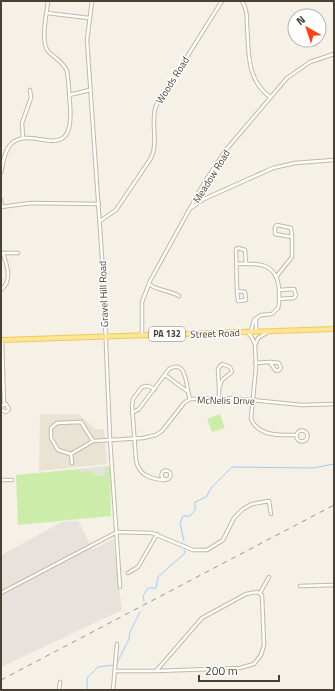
<svg xmlns="http://www.w3.org/2000/svg" width="335" height="691" font-family="'Titillium Web',sans-serif">
	<rect width="100%" height="100%" fill="#f5f1e6"/>
	<!-- residential -->
	<path fill="#e9e3d3" d="M40 414H79L95 429H104L107 464 39 471Z"/>
	<!-- industrial -->
	<path fill="#e7e2db" d="M78 521 93 549 113 539 122 610 1 667V555L62 522Z"/>
	<!-- green -->
	<g fill="#ccedaa">
		<path d="M220 414 225 428 212 432 207 419Z"/>
		<path d="M110 466 111 516 18 525 16 475Z"/>
	</g>
	<!-- parking -->
	<path fill="#e5e3df" d="M105 467V475L96 476 92 471 80 472V469Z"/>
	<g fill="none" stroke-linecap="round" stroke-linejoin="round">
		<!-- stream -->
		<g stroke="#9ccef8" stroke-width="1">
			<path d="M184 541 180 523 183 516H190L195 510V502L206 497 212 487 232 467 313 468 334 464"/>
			<path d="M144 601 143 596 148 588H156L158 577 185 553 184 550"/>
			<path d="M117 663 129 639 130 632 140 612"/>
			<path d="M87 690V678L98 667 114 665"/>
		</g>
		<!-- street casing -->
		<g stroke="#c1b9a7" stroke-width="4.5">
			<g id="street">
				<path d="M92 1 87 40 103 272 110 439 120 587"/>
				<path d="M242 1C247 9 247 16 247 25 249 53 246 79 270 97"/>
				<path d="M47 13 89 18"/>
				<path d="M69 95 90 90"/>
				<path d="M23 138 22 123 31 98 30 90"/>
				<path d="M1 173C3 164 4 151 11 144 32 123 75 169 70 105 69 94 69 82 67 71 63 61 54 58 48 51 40 41 47 13 48 1"/>
				<path d="M204 199 273 168 295 163 334 160"/>
				<path d="M1 200 2 207"/>
				<path d="M1 207 31 203 99 204"/>
				<path d="M191 208 204 199 200 196 199 192"/>
				<path d="M100 221 116 210 151 158C159 142 150 123 156 106L222 1"/>
				<path d="M277 225 291 228 292 237 275 234V227Z"/>
				<path d="M1 253H18"/>
				<path d="M236 264C257 263 277 262 279 289 279 295 280 302 278 308L272 314 261 315 254 320 251 331"/>
				<path d="M276 277 292 257V237"/>
				<path d="M149 284C158 291 169 290 179 296"/>
				<path d="M1 290C13 280 7 266 3 253"/>
				<path d="M279 290 294 289 296 295 294 298 279 299"/>
				<path d="M237 291 236 249 238 248 245 250 246 264"/>
				<path d="M237 291 245 292 246 300 238 301Z"/>
				<path d="M256 319V331"/>
				<path d="M247 332 251 336 255 344"/>
				<path d="M268 332 258 338 255 345 256 367 251 419C259 437 280 435 296 435"/>
				<path d="M142 335V302L150 281 204 183 225 151 287 78 310 62 334 54"/>
				<path d="M2 340 4 404"/>
				<path d="M270 362 279 363 281 368 278 371 275 370Z"/>
				<path d="M255 363 270 362"/>
				<path d="M222 364 230 367 232 372 222 380 219 388 218 369Z"/>
				<path d="M165 375 187 391"/>
				<path d="M219 388V398"/>
				<path d="M155 389 148 386 142 387 133 399 132 405 136 460C139 476 151 479 165 480"/>
				<path d="M1 406 6 404 9 409 6 412 1 410"/>
				<path d="M132 413 139 409 169 369C188 358 186 390 190 399"/>
				<circle cx="302" cy="436" r="5.5"/>
				<path d="M93 441 81 422 57 423 51 428V438L58 450 71 454 93 441 143 438 156 435 162 431 184 403 190 399 231 398 302 405 334 404"/>
				<path d="M71 454 72 463"/>
				<circle cx="166" cy="475" r="4.5"/>
				<path d="M1 480H12"/>
				<path d="M128 573 138 567 157 534"/>
				<path d="M300 586 334 585"/>
				<path d="M1 593 117 532 152 533 193 550H207L223 540 234 518 243 509 252 504 269 501 271 514"/>
				<path d="M260 593 269 577"/>
				<path d="M115 671H156L202 618 246 594 257 592 262 595 264 645 261 655 254 664 240 668 156 671"/>
				<path d="M59 690 60 682"/>
				<path d="M113 690 117 644"/>
			</g>
		</g>
		<!-- primary casing -->
		<g stroke="#f0c959" stroke-width="6">
			<path id="primary" d="M1 340 334 329"/>
		</g>
		<!-- street -->
		<use href="#street" stroke="#fff" stroke-width="2.5"/>
		<!-- primary -->
		<use href="#primary" stroke="#ffe595" stroke-width="4"/>
		<!-- rail -->
		<path stroke="#969696" stroke-width="1" stroke-dasharray="5 5" stroke-linecap="butt" d="M1 680 334 505"/>
	</g>
	<g text-anchor="middle" stroke-width="3" stroke-linejoin="round" paint-order="stroke">
		<!-- shield labels -->
		<rect fill="#fff" stroke="#7f7a71" stroke-width="1" x="149" y="327" width="36" height="14" rx="3"/>
		<g font-size="9" font-weight="bold" fill="#484134">
			<text x="167" y="337">PA 132</text>
		</g>
		<!-- street labels -->
		<g font-size="10" fill="#484134" stroke="#fff">
			<text transform="translate(172 80) rotate(-58)" y="4">Woods Road</text>
			<text transform="translate(211 176) rotate(-58)" y="4">Meadow Road</text>
			<text transform="translate(103 294) rotate(-92)" y="4">Gravel Hill Road</text>
			<text transform="translate(215 333) rotate(-2)" y="4">Street Road</text>
			<text transform="translate(226 400) rotate(1)" y="4">McNelis Drive</text>
		</g>
	</g>
	<!-- border -->
	<rect width="335" height="691" fill="none" stroke="#484134" stroke-width="4"/>
	<!-- north arrow -->
	<g transform="translate(307 28) rotate(321)"><circle r="19" fill="#ffffff" stroke="#b6b3ae"/>
	<path d="M0-3L7 15L0 10L-7 15Z" fill="#ff4113"/>
	<text y="-6" font-size="11" font-weight="bold" text-anchor="middle" fill="#484134">N</text>
	</g>
	<!-- scale -->
	<path d="M199 675v6h80v-6" fill="none" stroke="#484134" stroke-width="2"/>
	<text x="205" y="675" font-size="12" fill="#484134" stroke="#ffffff" stroke-width="3" paint-order="stroke">200 m</text>
</svg>
